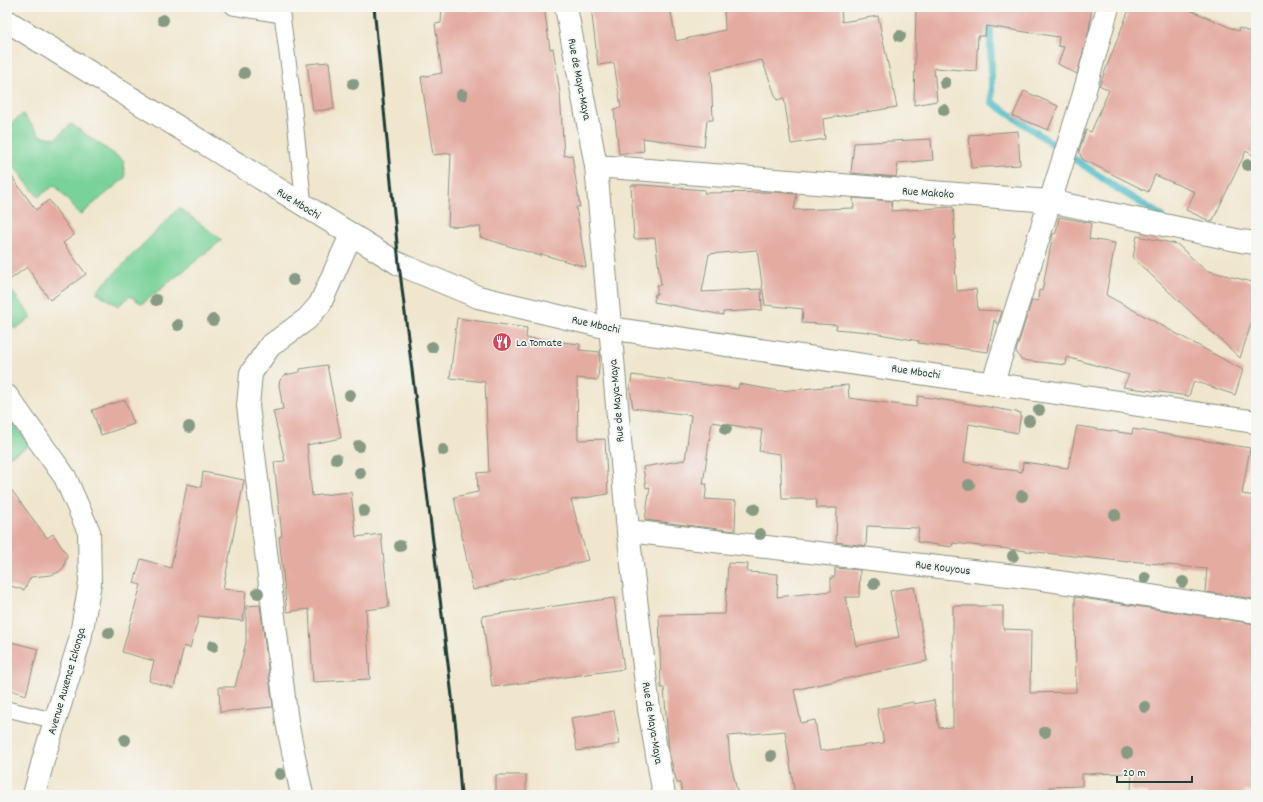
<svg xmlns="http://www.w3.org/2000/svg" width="1263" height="802" font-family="Dekko,sans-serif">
	<rect width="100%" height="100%" fill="#f6f6f2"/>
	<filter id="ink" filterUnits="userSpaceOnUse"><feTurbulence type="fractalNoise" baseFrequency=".025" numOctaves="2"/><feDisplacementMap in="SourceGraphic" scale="8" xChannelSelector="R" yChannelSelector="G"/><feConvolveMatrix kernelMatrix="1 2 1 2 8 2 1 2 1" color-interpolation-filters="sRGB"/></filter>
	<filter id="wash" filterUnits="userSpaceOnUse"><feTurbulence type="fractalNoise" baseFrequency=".012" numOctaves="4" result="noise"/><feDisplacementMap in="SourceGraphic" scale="16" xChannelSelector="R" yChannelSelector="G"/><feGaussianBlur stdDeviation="0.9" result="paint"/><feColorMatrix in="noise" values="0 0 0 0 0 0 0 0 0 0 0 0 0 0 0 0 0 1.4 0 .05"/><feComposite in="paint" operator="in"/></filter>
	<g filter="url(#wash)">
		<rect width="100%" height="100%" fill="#f0e6ce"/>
		<!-- green -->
		<g fill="#78d299" stroke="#4c8866">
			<path d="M23 114 41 136 56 138 71 124 124 161 125 178 80 215 55 185 38 197 11 163 7 165V127Z"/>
			<path d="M179 208 222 240 142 304 130 296 118 306 96 292Z"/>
			<path d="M7 285 32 317 15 329 7 319Z"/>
			<path d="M7 414 30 445 7 458Z"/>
		</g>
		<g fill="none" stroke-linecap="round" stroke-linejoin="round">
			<!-- stream -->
			<path stroke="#4cbac5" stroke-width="7" d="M990 7 992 102 1118 189 1162 216"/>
		</g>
		<g id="blocks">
			<!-- building -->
			<g fill="#e4aba1">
				<path d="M442 7H469L468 11 503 7V11L544 7 550 49 553 48 560 93 564 156 572 155 580 207H576L586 267 541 254V256L480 237 481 227 448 226 451 153 433 155 421 77 442 73 435 24 441 23Z"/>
				<path d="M591 7H670L676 41 725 30 724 7H841L842 22 878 16 897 107 823 119 825 139 791 144 784 98 777 100 762 60 711 71 713 120H707L704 147 643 138 644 151 619 154 614 109 621 108 614 63 598 65Z"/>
				<path d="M916 7H1092L1089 30 1077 74 1058 64 1064 47 1058 46 1059 37 986 26 985 36H978L976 71 934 68 937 101 914 105Z"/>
				<path d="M1130 7H1183L1238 31 1239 28 1256 34V157L1246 151 1212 222 1186 210 1195 192 1155 175 1148 192 1082 159 1079 151 1086 130 1091 132 1109 90 1099 85 1100 84Z"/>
				<path d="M329 62 334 109 313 111 307 64Z"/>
				<path d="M1024 91 1058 106 1048 130 1013 116Z"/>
				<path d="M1018 131 1020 165 971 168 969 135Z"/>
				<path d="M931 139 933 160 898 163 896 177 851 173 854 143Z"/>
				<path d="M7 170 36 210 49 200 74 235 63 243 86 274 50 300 27 267 7 282Z"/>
				<path d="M631 185H644L705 190 704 193 776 192 797 194 794 210 854 208 853 198 892 201 891 211 953 207 955 239H953L957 291 976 289 978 310 1002 311 998 325 994 320 988 352 918 343 919 341 868 332 836 329 837 325 802 323 803 309 765 305 757 250 709 254 702 292 761 289 762 310 723 312V315L654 302 655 294H657V285H661L655 238 634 239Z"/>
				<path d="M1059 217 1091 223 1089 239 1115 243 1106 295 1243 370 1235 395 1194 381 1189 396 1123 387 1129 375 1067 357 1066 365 1021 360 1016 351 1032 300 1038 301 1039 290 1042 291 1053 234 1056 233Z"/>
				<path d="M1137 236 1177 244 1205 270 1256 283V309L1240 358 1133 258Z"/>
				<path d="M457 318 527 328 526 338 580 344 579 350 600 352 598 380 577 378 578 440 605 439 608 494 571 500 588 560 473 590 454 497 478 492 477 473 489 472 485 382 450 378Z"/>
				<path d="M327 365 341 438 307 445 312 496 351 492 356 537 381 534 389 607 366 610 370 679 313 682 309 609 287 612 279 537 282 536 274 462 285 461 273 411 283 409 279 385 280 380 285 375 300 372V369Z"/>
				<path d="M632 375 738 389 739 384 779 391 848 385 849 398 916 407 918 396 983 406 1021 413 1018 433 969 424 964 462 1022 472 1023 462 1068 468 1077 426 1132 434 1133 429 1250 448 1242 494 1256 496V599L1205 592 1207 569 1130 561 1129 562 953 543 952 547 917 542 919 528 867 526 866 546 836 542 837 508H817L816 499H782L780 454 759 451 762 430 712 422 703 484H707L705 499 736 501 735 531 645 520 650 487 646 488 643 467 685 460 691 415 633 408 630 389Z"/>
				<path d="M125 400 134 424 101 435 92 410Z"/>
				<path d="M203 472 244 480 223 589 246 591 243 621 199 616 190 648 184 646 174 688 149 681 154 661 122 652 141 585 134 583 141 559 171 568 187 484 201 487Z"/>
				<path d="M7 484 47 538 53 534 67 555 64 567 59 572 51 575 31 577 24 590 7 585Z"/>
				<path d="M728 563 748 564 747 572 778 574 777 597 831 591V577H835V568L860 570 859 597H845L856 646 899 637 890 591 914 587 927 661 794 690 801 723 815 720 820 751 884 743 877 709 913 702 914 704 934 700 939 728 953 727V606H1003V629L1031 630 1030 693 1076 692 1075 597 1256 624V718L1254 739H1256V792L1244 791V795H1148V792L1131 791 1132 773 1082 774V786L1049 787 1050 795H795L785 731 728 736 730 761 738 795H683L680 783H677L669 753 664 688H661L659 615 725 614Z"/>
				<path d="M614 598 624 669 492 687 482 616Z"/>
				<path d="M260 605 273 707 220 712 219 687H235L246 642V606Z"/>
				<path d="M7 641 38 649 26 695 7 689Z"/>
				<path d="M614 711 620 744 577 751 571 718Z"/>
				<rect x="496" y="775" width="30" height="20"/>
			</g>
		</g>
	</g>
	<g filter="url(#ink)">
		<use href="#blocks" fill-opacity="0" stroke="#889281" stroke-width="1"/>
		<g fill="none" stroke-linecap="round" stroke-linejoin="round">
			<!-- service casing -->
			<g stroke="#889281" stroke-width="17">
				<g id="service">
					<path d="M233 7 281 15"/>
					<path d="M281 7 292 91 304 206"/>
					<path d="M7 709 56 721"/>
				</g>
			</g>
			<!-- minor casing -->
			<g stroke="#889281" stroke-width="24">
				<g id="minor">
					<path d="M566 7 596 166 628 531 649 709 664 795"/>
					<path d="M596 166 1049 201 1241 241 1256 243"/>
					<path d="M993 382 1083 97 1108 7"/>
					<path d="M628 531 1034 578 1256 612"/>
					<path d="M302 795 287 722 248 406 251 373 270 346 307 319 320 304 351 235"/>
				</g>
			</g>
			<!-- tertiary casing -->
			<g stroke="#889281" stroke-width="24">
				<path id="tertiary" d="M7 396 65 477 89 532 90 583 80 640 44 757 34 795"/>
			</g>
			<!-- secondary casing -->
			<g stroke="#889281" stroke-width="24">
				<path id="secondary" d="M7 21 399 264 478 297 609 328 1256 422"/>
			</g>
			<!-- service -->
			<use href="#service" stroke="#fff" stroke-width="15"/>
			<!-- minor -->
			<use href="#minor" stroke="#fff" stroke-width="22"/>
			<!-- tertiary -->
			<use href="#tertiary" stroke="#fff" stroke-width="22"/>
			<!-- secondary -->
			<use href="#secondary" stroke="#fff" stroke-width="22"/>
			<!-- rail -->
			<path stroke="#1f3d34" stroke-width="3" d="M374 7 399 264 456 729 461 795"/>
		</g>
		<!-- trees -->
		<g fill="#879a84">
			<circle cx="163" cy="20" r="6"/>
			<circle cx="900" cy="36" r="6"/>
			<circle cx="244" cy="73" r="6"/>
			<circle cx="945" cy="83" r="6"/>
			<circle cx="353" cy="84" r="6"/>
			<circle cx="462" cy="95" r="6"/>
			<circle cx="944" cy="110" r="6"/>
			<circle cx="1248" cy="165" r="6"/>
			<circle cx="293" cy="280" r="6"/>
			<circle cx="156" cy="300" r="6"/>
			<circle cx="213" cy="320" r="6"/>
			<circle cx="178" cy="325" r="6"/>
			<circle cx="432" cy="347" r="6"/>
			<circle cx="350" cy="395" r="6"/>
			<circle cx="1039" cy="410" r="6"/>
			<circle cx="1029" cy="421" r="6"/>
			<circle cx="189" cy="427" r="6"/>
			<circle cx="726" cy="429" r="6"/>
			<circle cx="359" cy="446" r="6"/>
			<circle cx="443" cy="450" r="6"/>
			<circle cx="336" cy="459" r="6"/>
			<circle cx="360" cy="473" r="6"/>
			<circle cx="969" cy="485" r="6"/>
			<circle cx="1022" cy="496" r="6"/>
			<circle cx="754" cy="509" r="6"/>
			<circle cx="364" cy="511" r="6"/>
			<circle cx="1115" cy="515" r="6"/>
			<circle cx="760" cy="534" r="6"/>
			<circle cx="400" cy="546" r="6"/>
			<circle cx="1013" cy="556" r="6"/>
			<circle cx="1145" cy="578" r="6"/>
			<circle cx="1183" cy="582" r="6"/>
			<circle cx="874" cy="584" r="6"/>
			<circle cx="258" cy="593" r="6"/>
			<circle cx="109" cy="633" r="6"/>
			<circle cx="213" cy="646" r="6"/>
			<circle cx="1145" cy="707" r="6"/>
			<circle cx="1045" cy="732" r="6"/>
			<circle cx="125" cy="740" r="6"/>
			<circle cx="1127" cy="753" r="6"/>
			<circle cx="771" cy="756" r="6"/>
			<circle cx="280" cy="774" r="6"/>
		</g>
	</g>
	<!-- icons -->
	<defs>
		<g id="restaurant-disc" transform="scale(1)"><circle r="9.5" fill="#d1495b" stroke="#f6f6f2"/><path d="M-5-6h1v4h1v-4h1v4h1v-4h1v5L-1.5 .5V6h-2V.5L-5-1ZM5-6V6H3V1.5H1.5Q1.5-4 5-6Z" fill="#fff"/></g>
	</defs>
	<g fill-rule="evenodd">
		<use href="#restaurant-disc" x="502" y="342"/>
	</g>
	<g text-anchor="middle" stroke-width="3.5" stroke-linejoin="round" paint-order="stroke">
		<!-- street labels -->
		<g font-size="12" fill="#1f3d34" stroke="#f6f6f2">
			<text transform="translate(580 79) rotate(79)" y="4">Rue de Maya-Maya</text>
			<text transform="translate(928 192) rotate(4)" y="4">Rue Makoko</text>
			<text transform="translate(299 203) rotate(32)" y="4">Rue Mbochi</text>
			<text transform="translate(596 324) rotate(12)" y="4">Rue Mbochi</text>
			<text transform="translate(916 371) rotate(8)" y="4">Rue Mbochi</text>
			<text transform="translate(616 401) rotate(-95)" y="4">Rue de Maya-Maya</text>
			<text transform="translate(943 567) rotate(7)" y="4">Rue Kouyous</text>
			<text transform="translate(66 681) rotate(-74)" y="4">Avenue Auxence Ickonga</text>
			<text transform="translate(653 723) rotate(81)" y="4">Rue de Maya-Maya</text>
		</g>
		<!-- poi labels -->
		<g font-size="12" fill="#1f3d34" stroke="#f6f6f2" text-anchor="start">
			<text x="516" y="346">La Tomate</text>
		</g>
	</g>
	<!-- margin -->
	<rect width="1263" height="802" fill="none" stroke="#f6f6f2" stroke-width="24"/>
	<!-- scale -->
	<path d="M1117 776v6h75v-6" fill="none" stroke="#1f3d34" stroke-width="2"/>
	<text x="1123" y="776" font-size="12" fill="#1f3d34" stroke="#f6f6f2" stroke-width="3" paint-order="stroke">20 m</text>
</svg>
